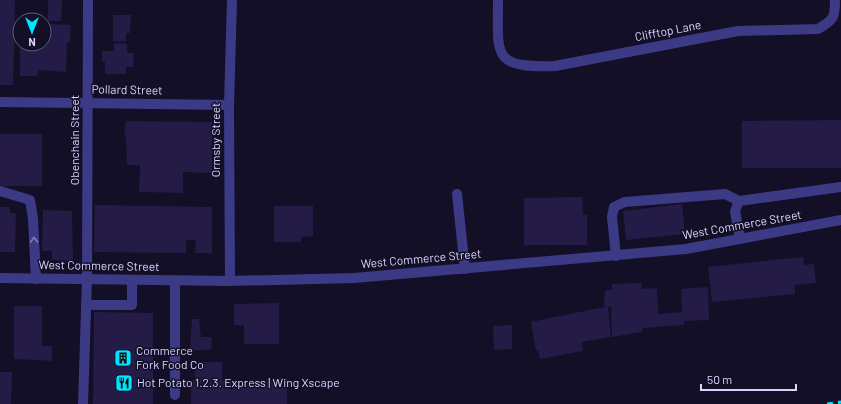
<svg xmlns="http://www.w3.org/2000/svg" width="841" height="404" font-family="Barlow,sans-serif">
	<rect width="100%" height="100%" fill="#130f26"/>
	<!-- building -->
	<g fill="#241b47">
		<path d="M0 0H15L13 85H0Z"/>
		<path d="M48 0H62L61 21H48Z"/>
		<path d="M113 15H131L130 33H126V41H113Z"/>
		<path d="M48 24 71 25 70 42H67L66 72 39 70 37 76H20V44H44V42H47Z"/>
		<path d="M114 43 127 44V53H134L133 67H126V74H105V62H102V51H114Z"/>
		<path d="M841 120V168H742V121Z"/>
		<path d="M126 121 212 122V173L183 172V193L139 192 140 165H127L126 135H124Z"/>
		<rect x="0" y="134" width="42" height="52"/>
		<path d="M582 197 583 215H587V245H524V198Z"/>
		<path d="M682 204 685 234 626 240 623 211Z"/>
		<path d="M95 205 212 207V253H195L196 240H186V253L94 252Z"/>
		<path d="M274 206H313V236L301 237V242H274Z"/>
		<path d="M0 207H10V213H16L15 252H0Z"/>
		<path d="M43 210 72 211 73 261 52 260V251H42Z"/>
		<path d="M803 257 804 265 814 264 816 283 795 285V294L712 302 708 267Z"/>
		<path d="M642 283 641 289 657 288 658 314 682 312 681 289 708 287 709 320 684 321V325L643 328 642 332 612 337 611 307H608L611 337 582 342 583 351 540 359 538 350 536 351 531 322 604 307 605 290H612V284Z"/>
		<path d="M279 303V344H244V325H234V304Z"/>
		<path d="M14 306H42V346H52V361L14 359Z"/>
		<path d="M94 312 153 313V404H93Z"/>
		<path d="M192 319H199L201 337H212L211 350H190Z"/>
		<path d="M512 325V349L494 350 493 326Z"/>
		<path d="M195 362H222V381H287V404H191V380H195Z"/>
		<path d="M0 372H12L11 404H0Z"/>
	</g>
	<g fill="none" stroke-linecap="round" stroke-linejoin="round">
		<!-- minor -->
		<g stroke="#3d3a85" stroke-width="10">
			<path d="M498 0C498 55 491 68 555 66L738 31 818 29C834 20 835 17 835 0"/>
			<path d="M0 102 229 105"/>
			<path d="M0 191 30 200 33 219 36 279"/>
			<path d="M457 194 465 269"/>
			<path d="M740 239 735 211 739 201 841 187"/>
			<path d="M616 256 612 217 614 207 625 202 725 194 739 201"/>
			<path d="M0 278 230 281 354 278 686 249 841 220"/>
			<path d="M175 280V395"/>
			<path d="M230 281 229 105 232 0"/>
			<path d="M86 305H132V280"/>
			<path d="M83 404 87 279 88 0"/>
		</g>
		<!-- rail -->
		<path stroke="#00e5ff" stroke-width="3" stroke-dasharray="6 5" stroke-linecap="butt" d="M827 404 841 402"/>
	</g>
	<!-- one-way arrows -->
	<defs><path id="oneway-chevron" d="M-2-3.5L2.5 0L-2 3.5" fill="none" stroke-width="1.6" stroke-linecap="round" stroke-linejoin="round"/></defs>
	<use stroke="#837fbc" href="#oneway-chevron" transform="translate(34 240) rotate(-92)"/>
	<!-- icons -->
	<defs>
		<g id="building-square" transform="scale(0.9)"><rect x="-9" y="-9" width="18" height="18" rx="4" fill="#00e5ff" stroke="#130f26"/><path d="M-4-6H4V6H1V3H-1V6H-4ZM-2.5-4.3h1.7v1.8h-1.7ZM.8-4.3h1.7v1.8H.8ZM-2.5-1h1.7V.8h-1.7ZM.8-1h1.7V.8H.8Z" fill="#111"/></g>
		<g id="restaurant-square" transform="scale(0.9)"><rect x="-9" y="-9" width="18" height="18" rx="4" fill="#00e5ff" stroke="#130f26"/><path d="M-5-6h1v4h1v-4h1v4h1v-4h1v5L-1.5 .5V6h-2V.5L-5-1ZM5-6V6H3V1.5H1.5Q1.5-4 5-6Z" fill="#111"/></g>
	</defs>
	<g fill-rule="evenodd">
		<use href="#building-square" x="123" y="358"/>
		<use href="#restaurant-square" x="124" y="383"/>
	</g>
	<g text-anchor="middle" stroke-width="3" stroke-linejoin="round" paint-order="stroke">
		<!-- street labels -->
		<g font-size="12" fill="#d9d4ff" stroke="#130f26">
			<text transform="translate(668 31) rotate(-11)" y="4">Clifftop Lane</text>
			<text transform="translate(127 90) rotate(1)" y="4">Pollard Street</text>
			<text transform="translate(75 140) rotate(-90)" y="4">Obenchain Street</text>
			<text transform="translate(216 140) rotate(-90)" y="4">Ormsby Street</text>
			<text transform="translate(742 225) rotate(-10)" y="4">West Commerce Street</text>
			<text transform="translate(421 259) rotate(-5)" y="4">West Commerce Street</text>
			<text transform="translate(99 266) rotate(1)" y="4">West Commerce Street</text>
		</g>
		<!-- poi labels -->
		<g font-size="12" fill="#d9d4ff" stroke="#130f26" text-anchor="start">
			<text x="136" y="355">Commerce<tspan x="136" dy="14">Fork Food Co</tspan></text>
			<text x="137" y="387">Hot Potato 1.2.3. Express | Wing Xscape</text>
		</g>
	</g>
	<!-- north arrow -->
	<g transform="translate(32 32) rotate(180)"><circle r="19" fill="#130f26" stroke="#625e7d"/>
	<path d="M0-3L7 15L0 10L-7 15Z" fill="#00e5ff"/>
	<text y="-6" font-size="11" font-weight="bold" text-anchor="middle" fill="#d9d4ff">N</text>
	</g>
	<!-- scale -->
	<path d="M701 384v6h95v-6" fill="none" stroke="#d9d4ff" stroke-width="2"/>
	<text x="707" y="384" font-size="12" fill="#d9d4ff" stroke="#130f26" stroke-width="3" paint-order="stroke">50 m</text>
</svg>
